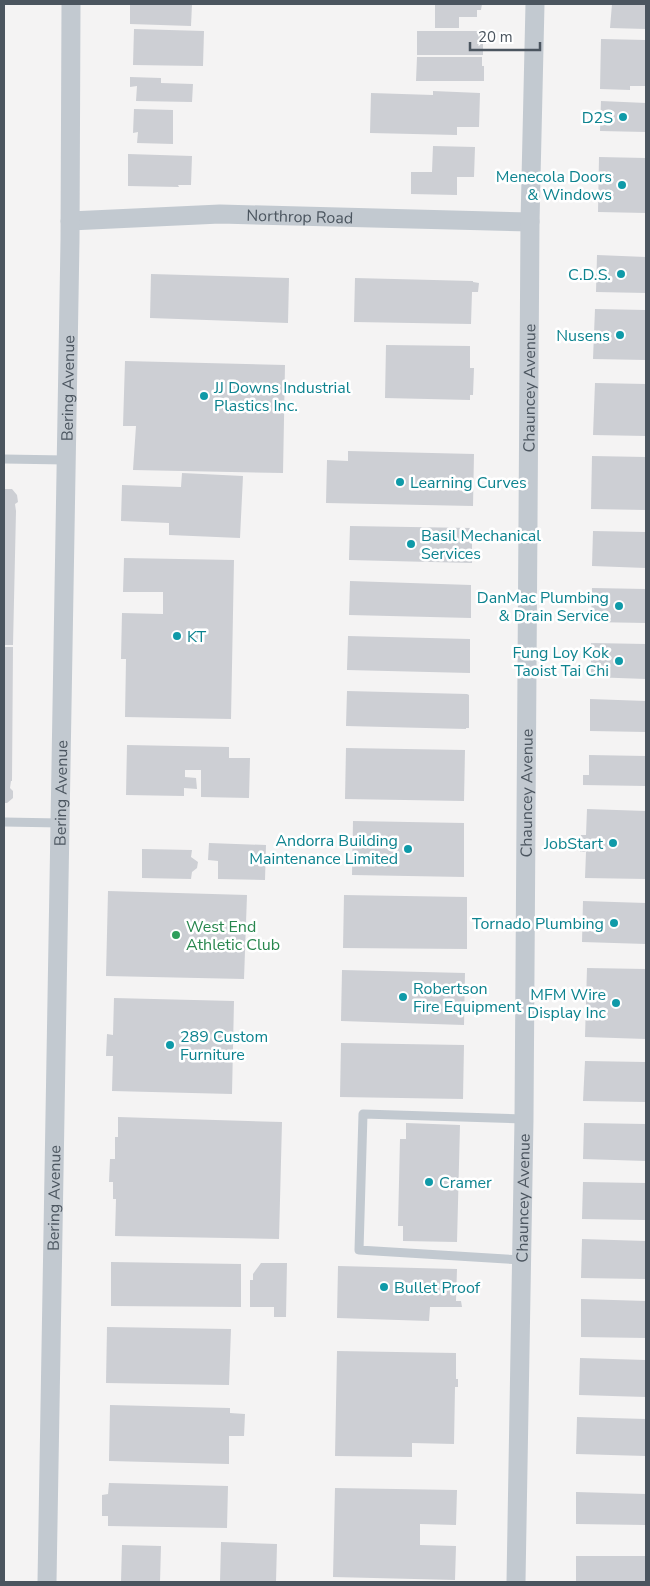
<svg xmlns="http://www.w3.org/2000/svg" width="650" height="1586" font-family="'Nunito Sans',sans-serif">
	<rect width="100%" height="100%" fill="#f4f3f3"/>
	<!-- building -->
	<g fill="#cdcfd4">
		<path d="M130 4H192L191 26 130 24Z"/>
		<path d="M435 4H482L481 10H477V17H459V28H435Z"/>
		<path d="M612 4H646V29L610 28Z"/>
		<path d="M134 29 204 31 203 66 133 65Z"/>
		<path d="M417 31H484V33H486V44H483V55H417Z"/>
		<path d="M601 39 646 40V86H630V90L600 89Z"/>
		<path d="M417 57H482V66H484V81H416Z"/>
		<path d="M130 77 161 78V83L193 84 192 102 136 101 137 86 130 87Z"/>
		<path d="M433 91 480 93 479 127H457V135L370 133 371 93 433 95Z"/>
		<path d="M601 101 646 103V132L600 131Z"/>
		<path d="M134 109 173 110V144L137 143 138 132 133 133Z"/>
		<path d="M433 146 475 147 474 177H457V195L411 194V172H432Z"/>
		<path d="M128 154 192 156 191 185H178L179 187 128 186Z"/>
		<path d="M599 157 646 158V213L598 212Z"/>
		<path d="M597 255 646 257V293L596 292Z"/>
		<path d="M151 274 289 278 288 323 150 318Z"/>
		<path d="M355 278 473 281V282L479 283 478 292H472L471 324 354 322Z"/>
		<path d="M595 309 646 310V360L593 359Z"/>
		<path d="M386 345 470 346V368H474L473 395H470V400L385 398Z"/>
		<path d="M125 361 285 365 283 473 133 470 136 426H123Z"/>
		<path d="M595 383 646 384V436L593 435Z"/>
		<path d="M348 451 474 454 473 506 326 503 327 460 348 461Z"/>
		<path d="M592 456 646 457V510L591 509Z"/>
		<path d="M182 473 243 476 240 538 169 535V523L121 521 122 485 181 487Z"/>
		<path d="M5 489H12L17 495 18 502 15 504 16 511 13 645H4Z"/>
		<path d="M350 526 472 528V563L349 560Z"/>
		<path d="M593 531 646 532V568L592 566Z"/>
		<path d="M124 558 234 560 231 719 125 717 126 659H121L122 613 163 614V592H123Z"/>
		<path d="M350 581 471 585V618L349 615Z"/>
		<path d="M592 588 646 589V623L591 622Z"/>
		<path d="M348 636 470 639V673L347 670Z"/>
		<path d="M591 643 646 644V679L591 677Z"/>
		<path d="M4 647H13L12 781H11L10 788 13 791V798L7 803H4Z"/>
		<path d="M347 691 467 694 469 695V728H466V729L346 726Z"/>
		<path d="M590 699 646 701V732L590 731Z"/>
		<path d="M127 745 229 747V758H250L249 798 201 797V770H185V777L196 778 197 789 184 788V796L126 795Z"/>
		<path d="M346 748 465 750 464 801 345 799Z"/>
		<path d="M589 755 646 756V786L583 785V775H589Z"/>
		<path d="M587 809 646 811V879L585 878 586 852H580L581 835H586Z"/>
		<path d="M353 821 464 823V877L352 875Z"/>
		<path d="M209 843 266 845 265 880 218 879V861L208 860Z"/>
		<path d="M142 849 192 850 191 857 198 862 197 868 192 872 191 879 142 878Z"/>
		<path d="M108 891 247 895 244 979 106 976Z"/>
		<path d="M344 895 467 897V949L343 948Z"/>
		<path d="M583 901 646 903V944L582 942Z"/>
		<path d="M587 968 646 969V1039L585 1037Z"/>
		<path d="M342 970 465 973 464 1025 341 1021Z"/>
		<path d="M114 998 234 1001 232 1094 112 1091 113 1056H106L107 1034 113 1035Z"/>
		<path d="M341 1043 464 1045 463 1099 340 1097Z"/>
		<path d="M585 1061 646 1062V1102L583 1101Z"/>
		<path d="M118 1117 282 1122 279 1239 115 1236 116 1199H113V1182H109L110 1159H115V1137H118Z"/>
		<path d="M406 1123 460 1125 457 1242 403 1241V1226H398L400 1139H406Z"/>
		<path d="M584 1123 646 1124V1161L583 1159Z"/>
		<path d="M583 1182 646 1183V1220L582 1219Z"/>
		<path d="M582 1239 646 1241V1279L581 1278Z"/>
		<path d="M111 1262 241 1264V1307L111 1306Z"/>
		<path d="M261 1263H287L286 1317H274V1307H250V1280H253V1274Z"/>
		<path d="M338 1266 457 1269 456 1301H461L462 1307H430L429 1321 337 1318Z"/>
		<path d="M581 1299 646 1301V1338L581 1337Z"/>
		<path d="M107 1327 231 1329 229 1385 106 1383Z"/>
		<path d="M337 1351 456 1353V1379H458V1387H455L454 1444 412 1443V1457L335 1456Z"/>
		<path d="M580 1358 646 1360V1397L579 1395Z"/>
		<path d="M110 1405 230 1408V1413L245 1414 244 1436H229V1464L109 1461Z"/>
		<path d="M577 1417 646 1419V1456L576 1454Z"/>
		<path d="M109 1483 228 1486 227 1528 108 1526V1516H102V1495L108 1494Z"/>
		<path d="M335 1488 457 1490 456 1525 420 1524V1545L456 1546 455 1580 333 1577Z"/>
		<path d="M576 1492 646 1494V1525L576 1524Z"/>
		<path d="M221 1542 277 1544 276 1582H220Z"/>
		<path d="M122 1545 161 1546 160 1582H121Z"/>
		<rect x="576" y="1556" width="70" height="26"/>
	</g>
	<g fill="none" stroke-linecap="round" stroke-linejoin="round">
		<!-- service -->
		<g stroke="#c2c9d0" stroke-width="9">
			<path d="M4 459 66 460"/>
			<path d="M4 822 60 823"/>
			<path d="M522 1260 359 1250 363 1114 524 1119"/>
		</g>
		<!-- minor -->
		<g stroke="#c2c9d0" stroke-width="19">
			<path id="s1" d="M70 221 220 214 530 222"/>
			<path id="s2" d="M47 1582 70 240 71 4"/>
			<path id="s3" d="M516 1582 524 1119 530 222 535 4"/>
		</g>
	</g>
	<!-- markers -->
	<g fill="#0f9aa8" stroke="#fff" stroke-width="2">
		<circle cx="623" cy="117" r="5"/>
		<circle cx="622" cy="185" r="5"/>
		<circle cx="621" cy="274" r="5"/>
		<circle cx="620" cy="335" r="5"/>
		<circle cx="204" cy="396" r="5"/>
		<circle cx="400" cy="482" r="5"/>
		<circle cx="411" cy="544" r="5"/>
		<circle cx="619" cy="606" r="5"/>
		<circle cx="177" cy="636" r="5"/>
		<circle cx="619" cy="661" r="5"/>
		<circle cx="613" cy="843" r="5"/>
		<circle cx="408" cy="849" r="5"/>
		<circle cx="614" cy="923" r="5"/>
		<circle cx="403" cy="997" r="5"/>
		<circle cx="616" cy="1003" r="5"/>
		<circle cx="170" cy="1045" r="5"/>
		<circle cx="429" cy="1182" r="5"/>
		<circle cx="384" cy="1287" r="5"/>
	</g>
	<circle fill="#2e9e5b" stroke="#fff" stroke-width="2" cx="176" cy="935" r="5"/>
	<g text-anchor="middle" stroke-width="5" stroke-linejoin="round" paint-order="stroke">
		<!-- culture labels -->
		<g font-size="16" fill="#0d838f" stroke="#fff" text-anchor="end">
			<text x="613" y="123">D2S</text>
			<text x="612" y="182">Menecola Doors<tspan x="612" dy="18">&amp; Windows</tspan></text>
			<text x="611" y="280">C.D.S.</text>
			<text x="610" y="341">Nusens</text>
			<text x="214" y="393" text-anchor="start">JJ Downs Industrial<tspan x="214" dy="18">Plastics Inc.</tspan></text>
			<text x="410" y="488" text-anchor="start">Learning Curves</text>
			<text x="421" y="541" text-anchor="start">Basil Mechanical<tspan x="421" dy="18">Services</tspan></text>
			<text x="609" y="603">DanMac Plumbing<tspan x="609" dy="18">&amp; Drain Service</tspan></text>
			<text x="187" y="642" text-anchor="start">KT</text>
			<text x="609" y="658">Fung Loy Kok<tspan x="609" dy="18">Taoist Tai Chi</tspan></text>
			<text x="398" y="846">Andorra Building<tspan x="398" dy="18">Maintenance Limited</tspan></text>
			<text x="603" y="849">JobStart</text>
			<text x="604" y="929">Tornado Plumbing</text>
			<text x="413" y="994" text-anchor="start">Robertson<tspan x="413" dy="18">Fire Equipment</tspan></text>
			<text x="606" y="1000">MFM Wire<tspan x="606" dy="18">Display Inc</tspan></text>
			<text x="180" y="1042" text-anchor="start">289 Custom<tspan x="180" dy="18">Furniture</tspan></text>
			<text x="439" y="1188" text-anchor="start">Cramer</text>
			<text x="394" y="1293" text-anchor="start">Bullet Proof</text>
		</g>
		<!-- street labels -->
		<g font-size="16" fill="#4b555f" stroke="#fff">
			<text dy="6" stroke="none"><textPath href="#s1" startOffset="230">Northrop Road</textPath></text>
			<text dy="6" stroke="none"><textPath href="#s2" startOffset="1194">Bering Avenue</textPath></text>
			<text dy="6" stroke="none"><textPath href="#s3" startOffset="1194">Chauncey Avenue</textPath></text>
			<text dy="6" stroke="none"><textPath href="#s2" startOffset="789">Bering Avenue</textPath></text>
			<text dy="6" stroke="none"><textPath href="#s3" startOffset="789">Chauncey Avenue</textPath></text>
			<text dy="6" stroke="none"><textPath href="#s2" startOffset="384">Bering Avenue</textPath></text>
			<text dy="6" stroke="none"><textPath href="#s3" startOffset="384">Chauncey Avenue</textPath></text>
		</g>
		<!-- leisure labels -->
		<g font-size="16" fill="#27864d" stroke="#fff" text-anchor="start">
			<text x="186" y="932">West End<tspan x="186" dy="18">Athletic Club</tspan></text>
		</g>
	</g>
	<!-- border -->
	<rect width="650" height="1586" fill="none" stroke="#4b555f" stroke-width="10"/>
	<!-- scale -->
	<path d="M470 42v8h70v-8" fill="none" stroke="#4b555f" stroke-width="2.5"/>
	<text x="478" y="42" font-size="15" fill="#4b555f" stroke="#ffffff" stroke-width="4" paint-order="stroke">20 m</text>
</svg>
